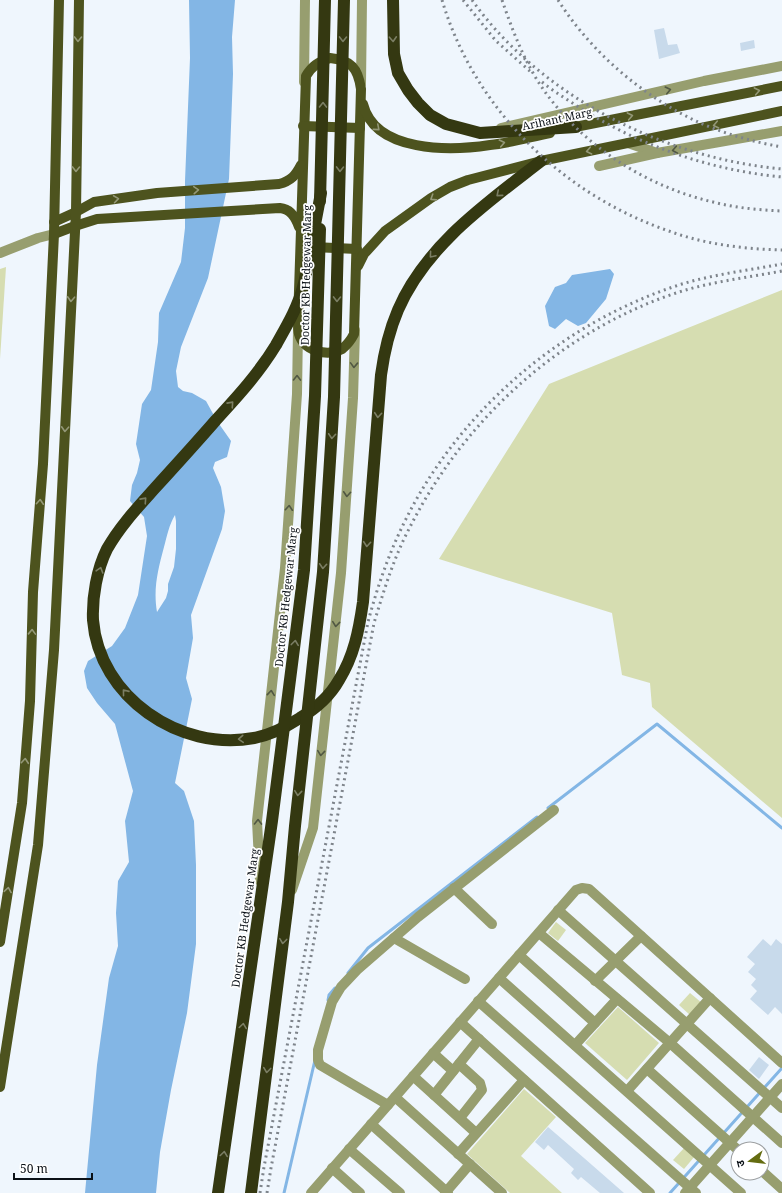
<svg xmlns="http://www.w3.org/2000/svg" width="782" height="1193" font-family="'Noto Serif','Noto Sans Devanagari',serif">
	<rect width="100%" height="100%" fill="#eff6fd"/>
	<!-- green -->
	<g fill="#d6ddb1">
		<path d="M6 267 0 359V269Z"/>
		<path d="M782 290V818L652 707 650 683 622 675 612 613 439 559 549 384Z"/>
		<path d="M556 922 566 930 558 941 548 933Z"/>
		<path d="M690 993 702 1003 691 1016 679 1005Z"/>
		<path d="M618 1007 659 1043 627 1080 585 1043Z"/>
		<path d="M524 1089 556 1117 521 1156 562 1193H510L467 1154Z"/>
		<path d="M685 1147 695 1156 684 1169 673 1160Z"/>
	</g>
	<!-- water -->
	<g fill="#83b6e5" fill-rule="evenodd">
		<path d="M189 0H235L232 37 233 74 229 179 208 278 181 347 176 371 178 387 183 391 192 393 206 401 217 421 231 441 227 457 215 462 213 468 221 487 225 511 222 529 191 615 193 638 186 678 192 699 175 783 184 791 194 821 196 865V944L187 1013 171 1090 160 1152 156 1193H85L97 1065 109 978 118 946 116 913 118 881 129 862 125 821 133 791 115 724 97 703 87 688 84 671 88 661 112 646 125 628 138 595 147 536 144 517 130 501 132 485 137 473 140 460 136 444 142 404 151 390 158 342 159 313 181 262 185 228V181L190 58ZM175 515 176 521V549L174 567 168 584V591L166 598 157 612C153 589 158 569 164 547 167 536 169 525 175 515Z"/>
		<path d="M610 269 614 274 606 299 586 323 578 326 566 319 555 329 549 326 545 306 555 287 566 283 572 275Z"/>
	</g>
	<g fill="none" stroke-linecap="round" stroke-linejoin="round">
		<!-- stream -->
		<g stroke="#83b6e5" stroke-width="3">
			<path d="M548 808 657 724 782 828"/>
			<path d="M348 973 368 948 537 817"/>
			<path d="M328 1000 329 995 335 988"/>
			<path d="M284 1193 315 1060"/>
			<path d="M670 1193 782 1068"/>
		</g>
	</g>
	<!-- building -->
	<g fill="#c8daeb">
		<path d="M664 28 668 45 677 44 680 53 659 59 654 30Z"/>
		<path d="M754 40 755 48 741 51 740 43Z"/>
		<path d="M763 939 771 946 776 939 782 944V1014L775 1007 768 1015 750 999 757 991 751 985 756 979 748 972 755 964 747 957Z"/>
		<path d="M759 1057 769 1065 759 1079 749 1070Z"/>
		<path d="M548 1127 584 1158 624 1193H600L581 1177 578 1180 571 1173 574 1169 548 1145 544 1150 535 1142Z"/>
	</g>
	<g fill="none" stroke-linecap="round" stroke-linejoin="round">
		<!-- minor -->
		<g stroke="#979e6f" stroke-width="10">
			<path d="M304 82 305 0"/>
			<path d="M361 84 362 0"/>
			<path d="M501 128 704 81 782 66"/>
			<path d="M628 143 657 153 782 131"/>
			<path d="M599 166 657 153"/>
			<path d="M0 253 38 238 54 234"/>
			<path d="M260 881 257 821 285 568 297 394 298 329"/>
			<path d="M454 888 492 924"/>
			<path d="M292 890 313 828 341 573 353 398 355 330"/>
			<path d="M558 910 782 1108"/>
			<path d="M539 933 670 1043 782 1143"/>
			<path d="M394 938 465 979"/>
			<path d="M519 955 595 1023"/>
			<path d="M499 978 741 1193"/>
			<path d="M595 981 641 936"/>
			<path d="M478 1001 696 1193"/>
			<path d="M460 1022 650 1193"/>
			<path d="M575 1045 617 999"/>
			<path d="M433 1053 453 1071"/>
			<path d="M459 1064 480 1083 482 1090 460 1118"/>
			<path d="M647 1069 738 1150"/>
			<path d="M413 1076 476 1133"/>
			<path d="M627 1091 710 998"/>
			<path d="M434 1095 479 1039"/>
			<path d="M395 1097 502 1193"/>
			<path d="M388 1105 320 1065 318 1060V1050L332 1002 341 987 357 970 418 917 554 810"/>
			<path d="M371 1124 448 1193"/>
			<path d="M349 1149 400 1193"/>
			<path d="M458 1154 524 1080"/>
			<path d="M332 1168 360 1193"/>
			<path d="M762 1171 782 1189"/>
			<path d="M311 1193 576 890 582 888 589 889 782 1063"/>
			<path d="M445 1193 470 1164"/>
			<path d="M685 1193 782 1084"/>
		</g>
		<!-- major -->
		<g stroke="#4d531e" stroke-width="10">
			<path d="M330 58C351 60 358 68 361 89L354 334C351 340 347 345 342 349 327 357 304 351 299 334 298 330 298 326 298 322L306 76C312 66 318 62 330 58Z"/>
			<path d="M363 104C375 153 451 151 490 145 510 143 530 137 550 133"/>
			<path d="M303 126 360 128"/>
			<path d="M570 128 782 86"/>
			<path d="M54 222 76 212 94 202 157 193 279 184C291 181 296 175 301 165"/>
			<path d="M54 234 75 226 97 219 280 208C291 209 296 218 299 227"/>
			<path d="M313 247 357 249"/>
			<path d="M358 266 364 254 385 231 431 198 450 187 468 180 541 161 782 111"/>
			<path d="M0 942 22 803 30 701 33 592 43 464 54 234 59 0"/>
			<path d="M0 1087 38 845 54 650 76 212 79 0"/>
		</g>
		<!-- highway -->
		<g stroke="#343811" stroke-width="12">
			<path d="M393 0 394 54 398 73 408 90 418 103 430 115 446 124 480 133 576 127"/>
			<path d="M321 193C317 214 313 235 309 256 307 266 306 277 303 287 298 307 286 327 276 345 259 373 238 396 216 420 196 443 176 465 155 488 138 507 120 526 107 549 97 569 92 597 93 620 99 697 180 752 254 738 271 735 286 727 300 718 315 709 330 696 339 680 354 656 359 630 363 602L381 375C384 353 389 331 398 310 426 245 487 203 541 161"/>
			<path d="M320 201 325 0"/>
			<path d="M218 1193 272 821 304 570 315 396 320 229"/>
			<path d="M251 1193 288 902 295 826 323 572 334 397 344 0"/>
		</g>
		<!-- rail -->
		<g stroke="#7e848b" stroke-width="3" stroke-dasharray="2 4" stroke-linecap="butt">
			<path d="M442 0C474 108 561 193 666 230 703 244 742 249 782 250"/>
			<path d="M463 0 496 41 531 72"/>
			<path d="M472 0C541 97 664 158 782 169"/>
			<path d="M502 0C512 29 523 58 539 83 578 143 644 186 713 202 736 208 759 210 782 211"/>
			<path d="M558 0C591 52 642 96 698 122 725 134 754 142 782 147"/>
			<path d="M542 82C553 91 565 98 577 106 638 145 709 170 782 177"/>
			<path d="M260 1193 264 1167 368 622C377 588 388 556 403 525 456 415 555 328 670 288 706 275 745 271 782 264"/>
			<path d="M267 1193 271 1168 374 623C384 590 394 557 410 527 464 420 559 333 673 294 708 282 745 278 782 271"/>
		</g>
	</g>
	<!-- one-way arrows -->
	<defs><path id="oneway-chevron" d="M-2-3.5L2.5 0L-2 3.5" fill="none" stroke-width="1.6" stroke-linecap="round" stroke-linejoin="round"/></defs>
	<g stroke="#949878">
		<use href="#oneway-chevron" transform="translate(78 39) rotate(91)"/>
		<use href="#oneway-chevron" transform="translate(757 91) rotate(-11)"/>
		<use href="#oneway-chevron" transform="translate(630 116) rotate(-11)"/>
		<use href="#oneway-chevron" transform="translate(716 125) rotate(168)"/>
		<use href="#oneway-chevron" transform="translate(377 128) rotate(41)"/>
		<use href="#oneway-chevron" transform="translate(502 143) rotate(-12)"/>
		<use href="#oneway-chevron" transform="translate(589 151) rotate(168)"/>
		<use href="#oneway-chevron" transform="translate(76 169) rotate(91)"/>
		<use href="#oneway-chevron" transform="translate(196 190) rotate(-4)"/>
		<use href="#oneway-chevron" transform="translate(433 198) rotate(147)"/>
		<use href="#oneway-chevron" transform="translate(116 199) rotate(-8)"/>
		<use href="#oneway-chevron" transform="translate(71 299) rotate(93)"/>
		<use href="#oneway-chevron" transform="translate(65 429) rotate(93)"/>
		<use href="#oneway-chevron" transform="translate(40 502) rotate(-86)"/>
		<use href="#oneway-chevron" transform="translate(32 632) rotate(-88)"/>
		<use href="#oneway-chevron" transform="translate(25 761) rotate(-85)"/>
		<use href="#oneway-chevron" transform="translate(8 890) rotate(-81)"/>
	</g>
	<g stroke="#7b7e64">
		<use href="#oneway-chevron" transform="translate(343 39) rotate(91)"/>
		<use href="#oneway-chevron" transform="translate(393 39) rotate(87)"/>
		<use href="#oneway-chevron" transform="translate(323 105) rotate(-89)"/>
		<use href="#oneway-chevron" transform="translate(340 169) rotate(91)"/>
		<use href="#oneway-chevron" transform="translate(499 194) rotate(140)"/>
		<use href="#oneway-chevron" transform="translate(432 255) rotate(130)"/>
		<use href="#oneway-chevron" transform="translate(337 299) rotate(91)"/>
		<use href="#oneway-chevron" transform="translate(231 404) rotate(-48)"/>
		<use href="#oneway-chevron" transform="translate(378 415) rotate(95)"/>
		<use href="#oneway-chevron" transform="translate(332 436) rotate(94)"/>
		<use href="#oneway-chevron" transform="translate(144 500) rotate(-48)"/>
		<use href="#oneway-chevron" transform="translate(367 544) rotate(95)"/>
		<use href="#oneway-chevron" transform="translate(323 566) rotate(94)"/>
		<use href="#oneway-chevron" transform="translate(100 570) rotate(-73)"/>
		<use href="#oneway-chevron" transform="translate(295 643) rotate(-83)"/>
		<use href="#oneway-chevron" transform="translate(125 692) rotate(-129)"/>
		<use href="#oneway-chevron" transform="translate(241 739) rotate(176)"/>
		<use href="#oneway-chevron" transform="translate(298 793) rotate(96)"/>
		<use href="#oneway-chevron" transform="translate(283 941) rotate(97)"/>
		<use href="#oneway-chevron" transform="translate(243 1026) rotate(-82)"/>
		<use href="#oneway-chevron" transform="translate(267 1070) rotate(97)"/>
		<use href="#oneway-chevron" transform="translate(224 1154) rotate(-82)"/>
	</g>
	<g stroke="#515843">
		<use href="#oneway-chevron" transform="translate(668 90) rotate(-13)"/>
		<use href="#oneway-chevron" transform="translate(675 150) rotate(170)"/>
		<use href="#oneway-chevron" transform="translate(354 365) rotate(92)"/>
		<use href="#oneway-chevron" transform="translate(297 378) rotate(-89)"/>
		<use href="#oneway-chevron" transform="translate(347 494) rotate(94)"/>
		<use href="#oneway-chevron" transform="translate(289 508) rotate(-86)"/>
		<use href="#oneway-chevron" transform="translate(336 624) rotate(96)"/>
		<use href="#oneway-chevron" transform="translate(271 693) rotate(-84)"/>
		<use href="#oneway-chevron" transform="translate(321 753) rotate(96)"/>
		<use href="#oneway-chevron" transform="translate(258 822) rotate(-89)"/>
	</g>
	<g text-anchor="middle" stroke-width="3.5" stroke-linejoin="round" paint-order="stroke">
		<!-- street labels -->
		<g font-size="11" fill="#0b1117" stroke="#fff">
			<text transform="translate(557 119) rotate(-12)" y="4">Arihant Marg</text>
			<text transform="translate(306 275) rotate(-89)" y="4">Doctor KB Hedgewar Marg</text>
			<text transform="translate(286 597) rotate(-84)" y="4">Doctor KB Hedgewar Marg</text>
			<text transform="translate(245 918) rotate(-82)" y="4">Doctor KB Hedgewar Marg</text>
		</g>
	</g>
	<!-- north arrow -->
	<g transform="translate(750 1161) rotate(255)"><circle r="19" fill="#ffffff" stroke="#9da0a2"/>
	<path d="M0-3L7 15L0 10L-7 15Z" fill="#646c11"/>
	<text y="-6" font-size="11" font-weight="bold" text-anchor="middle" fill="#0b1117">उ</text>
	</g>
	<!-- scale -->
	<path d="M14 1173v6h78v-6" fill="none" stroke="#0b1117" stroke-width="2"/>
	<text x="20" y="1173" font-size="12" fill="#0b1117" stroke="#ffffff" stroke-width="3" paint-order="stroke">50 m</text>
</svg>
